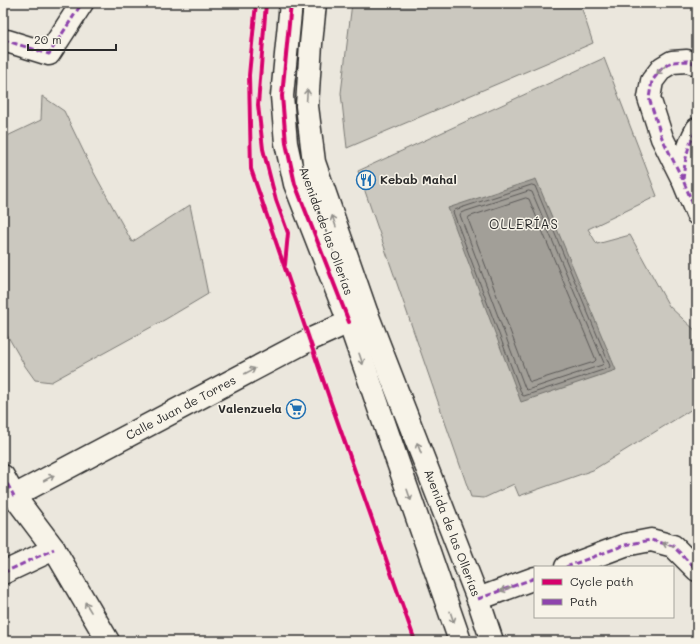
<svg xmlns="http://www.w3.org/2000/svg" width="700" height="644" font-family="Mali,sans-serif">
	<rect width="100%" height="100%" fill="#ebe7dd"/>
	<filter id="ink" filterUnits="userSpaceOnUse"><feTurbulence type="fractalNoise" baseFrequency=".025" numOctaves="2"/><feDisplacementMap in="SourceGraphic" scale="8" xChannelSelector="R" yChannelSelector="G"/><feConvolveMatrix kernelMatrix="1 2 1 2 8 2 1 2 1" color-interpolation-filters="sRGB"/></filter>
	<g filter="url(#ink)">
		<!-- green -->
		<g fill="#cbc8bf" stroke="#7b7a75">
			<path d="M352 3H580L593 43 347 148 341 93Z"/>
			<path d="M604 58 657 196 588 229 597 244 630 235 669 306 697 332V406L593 470 519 496 514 484 484 498 471 497 358 171Z"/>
			<path d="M42 96 64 111 93 171 132 242 190 205 208 294 166 319 51 382 35 380 25 366 3 328V313L8 308 3 299V138L41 120Z"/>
		</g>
		<!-- water -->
		<path fill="#a29f98" stroke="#72716c" d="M536 179 616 370 521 402 448 208Z"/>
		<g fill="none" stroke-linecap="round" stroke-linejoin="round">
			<!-- shore -->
			<g stroke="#5b5957" stroke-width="1">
				<path d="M532 185 535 186 610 366 609 368 524 396 522 395 453 212 455 210Z"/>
				<path d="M529 191 532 192 604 363 602 365 527 390 525 388 460 215 461 213Z"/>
				<path d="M526 198 529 199 596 360 594 362 531 382 529 381 468 219 469 217Z"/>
			</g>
			<!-- minor casing -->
			<g stroke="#2b2b2b" stroke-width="25">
				<g id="minor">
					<path d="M3 42 7 41 49 54 82 3"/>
					<path d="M697 64 687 61 672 62 662 68 652 81 649 98 662 138 683 180 697 214"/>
					<path d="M683 180C685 160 687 147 697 129"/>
					<path d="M3 476 14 496 54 549 108 641"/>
					<path d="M14 496 309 340 367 314"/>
					<path d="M566 567 625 545 651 540 673 546 697 570"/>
					<path d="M3 573 54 549"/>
					<path d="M478 599 535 578"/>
				</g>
			</g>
			<!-- major casing -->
			<g stroke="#2b2b2b" stroke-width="25">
				<g id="major">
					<path d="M291 3 282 96 286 143 295 184 349 322 460 641"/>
					<path d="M315 3 311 44 307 106 314 162 367 314 478 599 492 641"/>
				</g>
			</g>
			<!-- minor -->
			<use href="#minor" stroke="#f7f3e8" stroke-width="22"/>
			<!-- major -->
			<use href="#major" stroke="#f7f3e8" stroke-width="22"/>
			<!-- quiet -->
			<g stroke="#8e44ad" stroke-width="3" stroke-dasharray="6 3" stroke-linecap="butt">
				<path d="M3 42 7 41 49 54 82 3"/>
				<path d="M697 64 687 61 672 62 662 68 652 81 649 98 662 138 683 180 697 214"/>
				<path d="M683 180C685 160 687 147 697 129"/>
				<path d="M3 476 14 496"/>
				<path d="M566 567 625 545 651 540 673 546 697 570"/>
				<path d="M3 573 54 549"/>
				<path d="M478 599 535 578"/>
			</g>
			<!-- cycleway casing -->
			<g stroke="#f7f3e8" stroke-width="6">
				<g id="cycleway">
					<path d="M256 3 249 75 251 169 331 403 415 641"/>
					<path d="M266 3 258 105 263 149 276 200 288 233 285 265"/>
					<path d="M291 3 282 96 286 143 295 184 349 322"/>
				</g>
			</g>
			<!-- cycleway -->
			<use href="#cycleway" stroke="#d6006c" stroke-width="4"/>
		</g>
		<!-- one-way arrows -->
		<defs><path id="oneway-shaft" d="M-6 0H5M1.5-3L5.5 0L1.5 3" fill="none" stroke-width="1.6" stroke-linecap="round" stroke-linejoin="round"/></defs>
		<g stroke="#918f8a">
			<use href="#oneway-shaft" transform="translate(661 70) rotate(136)"/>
			<use href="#oneway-shaft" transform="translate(307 95) rotate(-86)"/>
			<use href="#oneway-shaft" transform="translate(334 221) rotate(-109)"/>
			<use href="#oneway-shaft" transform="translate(361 359) rotate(71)"/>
			<use href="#oneway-shaft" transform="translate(250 371) rotate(-28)"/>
			<use href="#oneway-shaft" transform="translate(419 448) rotate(-111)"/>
			<use href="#oneway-shaft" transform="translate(49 478) rotate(-28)"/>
			<use href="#oneway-shaft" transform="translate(409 495) rotate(71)"/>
			<use href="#oneway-shaft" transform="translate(668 545) rotate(-160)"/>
			<use href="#oneway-shaft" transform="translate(506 589) rotate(160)"/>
			<use href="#oneway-shaft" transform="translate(88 607) rotate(-121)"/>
			<use href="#oneway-shaft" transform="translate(452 617) rotate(71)"/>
		</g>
	</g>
	<!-- icons -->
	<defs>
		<g id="restaurant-ring" transform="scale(1)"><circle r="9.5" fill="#f7f3e8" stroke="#1f6fb2" stroke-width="1.5"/><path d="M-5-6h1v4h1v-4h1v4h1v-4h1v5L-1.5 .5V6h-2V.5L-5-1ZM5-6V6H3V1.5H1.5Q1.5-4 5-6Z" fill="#1f6fb2"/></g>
		<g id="supermarket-ring" transform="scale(1)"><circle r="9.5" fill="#f7f3e8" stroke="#1f6fb2" stroke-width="1.5"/><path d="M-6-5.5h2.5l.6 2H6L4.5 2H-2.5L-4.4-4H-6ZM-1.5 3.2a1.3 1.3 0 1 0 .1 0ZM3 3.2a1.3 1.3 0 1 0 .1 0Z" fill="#1f6fb2"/></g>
	</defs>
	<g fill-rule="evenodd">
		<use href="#restaurant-ring" x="366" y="180"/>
		<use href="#supermarket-ring" x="296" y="409"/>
	</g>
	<g text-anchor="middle" stroke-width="3" stroke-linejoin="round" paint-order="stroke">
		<!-- poi labels -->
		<g font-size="12" font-weight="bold" fill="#2b2b2b" stroke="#f7f3e8" text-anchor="start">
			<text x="380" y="184">Kebab Mahal</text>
			<text x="282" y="413" text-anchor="end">Valenzuela</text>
		</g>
		<!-- street labels -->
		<g font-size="12" fill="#2b2b2b" stroke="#f7f3e8">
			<text transform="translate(326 231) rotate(70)" y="4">Avenida de las Ollerías</text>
			<text transform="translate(181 408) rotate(-28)" y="4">Calle Juan de Torres</text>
			<text transform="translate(452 533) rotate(69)" y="4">Avenida de las Ollerías</text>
		</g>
		<!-- neighbourhood labels -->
		<g font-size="13" letter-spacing="1" fill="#2b2b2b" stroke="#f7f3e8">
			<text x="524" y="229">OLLERÍAS</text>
		</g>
	</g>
	<!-- margin -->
	<rect width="700" height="644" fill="none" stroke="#f7f3e8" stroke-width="16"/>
	<rect x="8" y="8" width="684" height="628" fill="none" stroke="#2b2b2b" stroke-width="1.5" filter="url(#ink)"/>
	<!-- legend -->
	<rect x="534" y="566" width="140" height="52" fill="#f7f3e8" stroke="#a5a39c"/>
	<rect x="542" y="579" width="20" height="6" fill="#d6006c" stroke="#a5a39c"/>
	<text x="570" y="586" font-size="12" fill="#2b2b2b">Cycle path</text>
	<rect x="542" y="599" width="20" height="6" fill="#8e44ad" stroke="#a5a39c"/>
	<text x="570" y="606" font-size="12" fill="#2b2b2b">Path</text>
	<!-- scale -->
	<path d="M28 44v6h88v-6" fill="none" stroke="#2b2b2b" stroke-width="2"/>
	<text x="34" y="44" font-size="12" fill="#2b2b2b" stroke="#f7f3e8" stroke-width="3" paint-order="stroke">20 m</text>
</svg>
